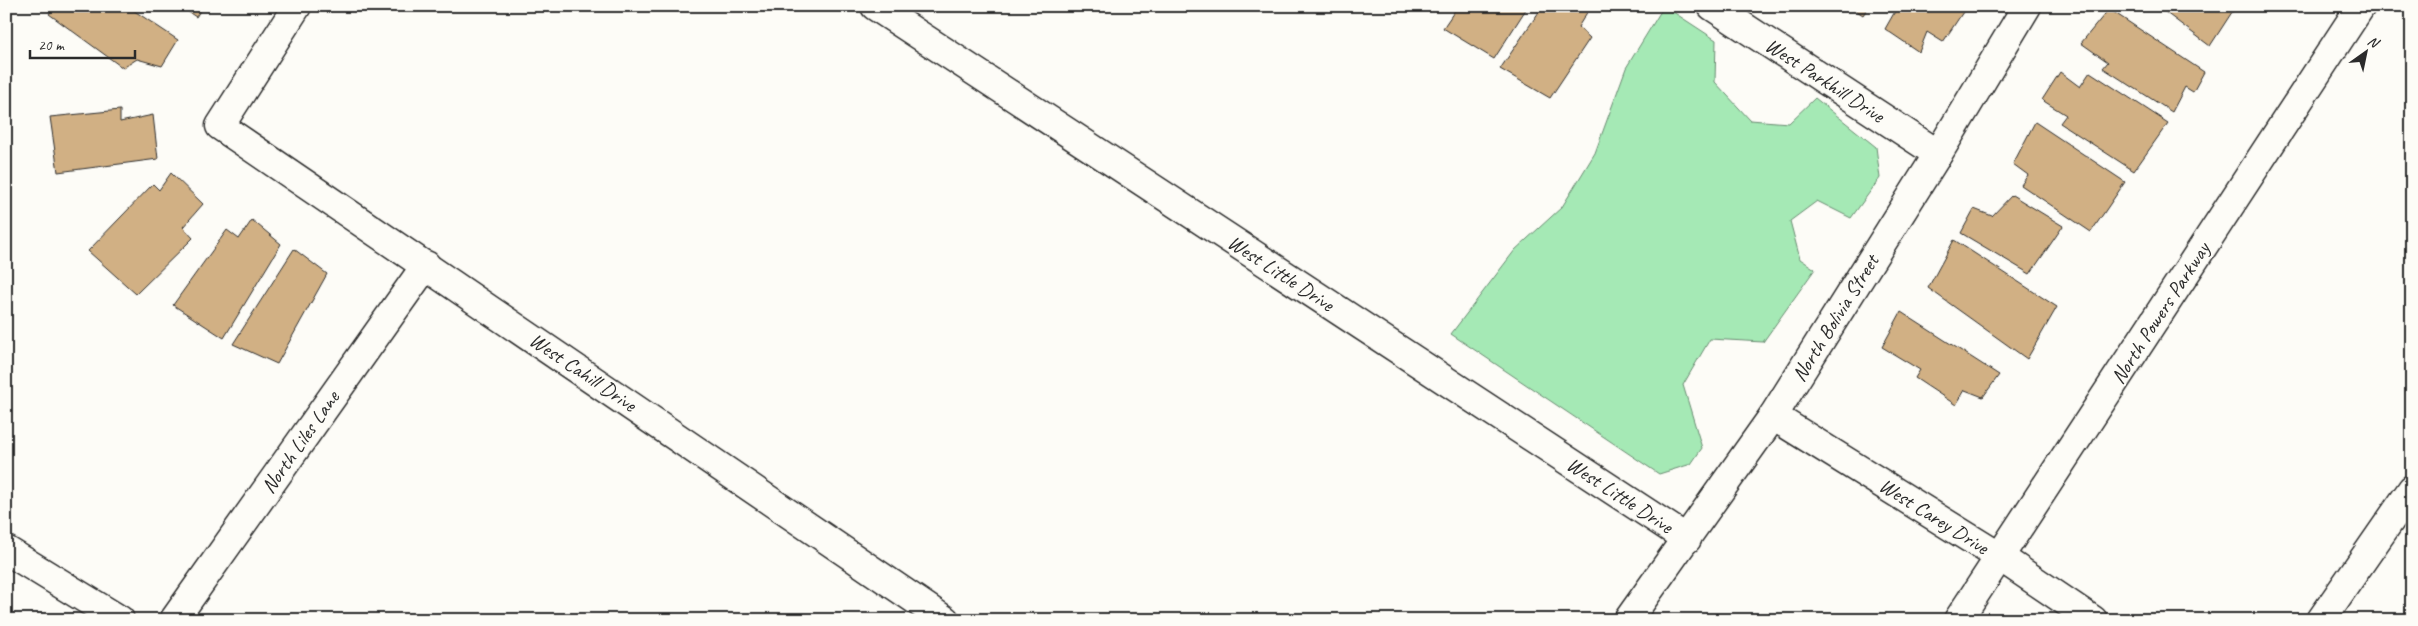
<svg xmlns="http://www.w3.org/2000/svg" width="2418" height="626" font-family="Caveat,sans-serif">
	<rect width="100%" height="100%" fill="#fdfcf7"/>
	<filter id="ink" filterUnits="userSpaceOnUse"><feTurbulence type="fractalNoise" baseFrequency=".02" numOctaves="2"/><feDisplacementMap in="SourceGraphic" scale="10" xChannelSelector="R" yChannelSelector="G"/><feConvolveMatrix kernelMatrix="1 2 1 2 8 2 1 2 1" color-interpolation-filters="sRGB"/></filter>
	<g filter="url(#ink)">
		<!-- green -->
		<path fill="#a5e9b5" stroke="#688a70" d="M1664 6 1716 40 1715 82 1750 120 1789 123 1815 98 1876 147 1880 178 1851 218 1817 201 1790 221 1800 259 1815 269 1763 342 1710 339 1683 385 1702 448 1691 464 1659 474 1451 334 1515 250 1562 207 1595 153 1626 68Z"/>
		<!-- building -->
		<g fill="#d1b084" stroke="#2b2b2b">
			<path d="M55 6H127L178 40 162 66 137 59 123 68 49 14Z"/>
			<path d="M179 6H203L196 17Z"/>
			<path d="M1458 6H1528L1494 59 1443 28Z"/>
			<path d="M1543 6H1591L1578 27 1590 38 1550 98 1500 69Z"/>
			<path d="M1849 6H1869L1863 15Z"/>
			<path d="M1898 6H1967L1943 42 1927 32 1919 52 1885 29Z"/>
			<path d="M2157 6H2236L2210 46Z"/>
			<path d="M2109 9 2204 72 2193 92 2185 87 2172 112 2103 68 2108 62 2081 43Z"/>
			<path d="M2060 72 2080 87 2090 72 2168 123 2134 171 2060 123 2066 115 2042 100Z"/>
			<path d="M120 110V122L153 115 158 159 58 172 50 117Z"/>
			<path d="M2035 122 2125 182 2091 232 2021 185 2028 175 2013 164Z"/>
			<path d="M171 173 203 204 183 227 193 238 136 294 88 251 153 184 159 190Z"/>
			<path d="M2012 195 2063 226 2030 274 1961 233 1974 209 1992 216Z"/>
			<path d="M252 220 281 244 224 338 173 305 227 230 239 239Z"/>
			<path d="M1954 240 2057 307 2027 359 1928 288Z"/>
			<path d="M294 249 327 274 277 364 233 344Z"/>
			<path d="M1901 312 1999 375 1983 397 1965 390 1956 405 1915 378 1920 370 1882 347Z"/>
		</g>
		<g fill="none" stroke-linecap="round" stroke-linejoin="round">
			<!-- minor casing -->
			<g stroke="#2b2b2b" stroke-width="31">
				<g id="minor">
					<path d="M297 6 220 126 945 620"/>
					<path d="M875 6 1687 539"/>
					<path d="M1712 6 1938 154"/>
					<path d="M1773 416 2000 557 2093 620"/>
					<path d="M6 550 120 620"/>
					<path d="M174 620 426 265"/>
					<path d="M1628 620 1773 416 1938 154 2027 6"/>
					<path d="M1958 620 2361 6"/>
					<path d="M2321 620 2412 489"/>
				</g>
			</g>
			<!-- minor -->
			<use href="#minor" stroke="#fdfcf7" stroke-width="28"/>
		</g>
	</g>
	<g text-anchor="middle" stroke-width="4" stroke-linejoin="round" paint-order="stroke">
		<!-- street labels -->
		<g font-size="21" fill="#2b2b2b" stroke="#fdfcf7">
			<text transform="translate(1825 80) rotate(33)" y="7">West Parkhill Drive</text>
			<text transform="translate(1281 273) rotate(33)" y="7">West Little Drive</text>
			<text transform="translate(2160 313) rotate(-57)" y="7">North Powers Parkway</text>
			<text transform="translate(1835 318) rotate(-58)" y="7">North Bolivia Street</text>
			<text transform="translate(583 372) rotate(34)" y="7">West Cahill Drive</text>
			<text transform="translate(300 442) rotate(-55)" y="7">North Liles Lane</text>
			<text transform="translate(1620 495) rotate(33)" y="7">West Little Drive</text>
			<text transform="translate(1934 516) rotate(32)" y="7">West Carey Drive</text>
		</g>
	</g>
	<!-- margin -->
	<rect width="2418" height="626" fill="none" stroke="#fdfcf7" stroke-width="25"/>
	<rect x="12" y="12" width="2393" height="601" fill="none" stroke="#2b2b2b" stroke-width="2" filter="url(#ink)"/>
	<!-- north arrow -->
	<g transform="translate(2366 52) rotate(33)" stroke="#fdfcf7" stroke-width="4" paint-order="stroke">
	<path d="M0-4L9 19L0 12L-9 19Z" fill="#2b2b2b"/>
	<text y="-8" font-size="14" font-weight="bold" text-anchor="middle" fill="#2b2b2b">N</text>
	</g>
	<!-- scale -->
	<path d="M30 50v8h105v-8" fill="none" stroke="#2b2b2b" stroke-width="2.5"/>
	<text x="38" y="50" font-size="15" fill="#2b2b2b" stroke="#fdfcf7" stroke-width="4" paint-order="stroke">20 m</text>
</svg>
